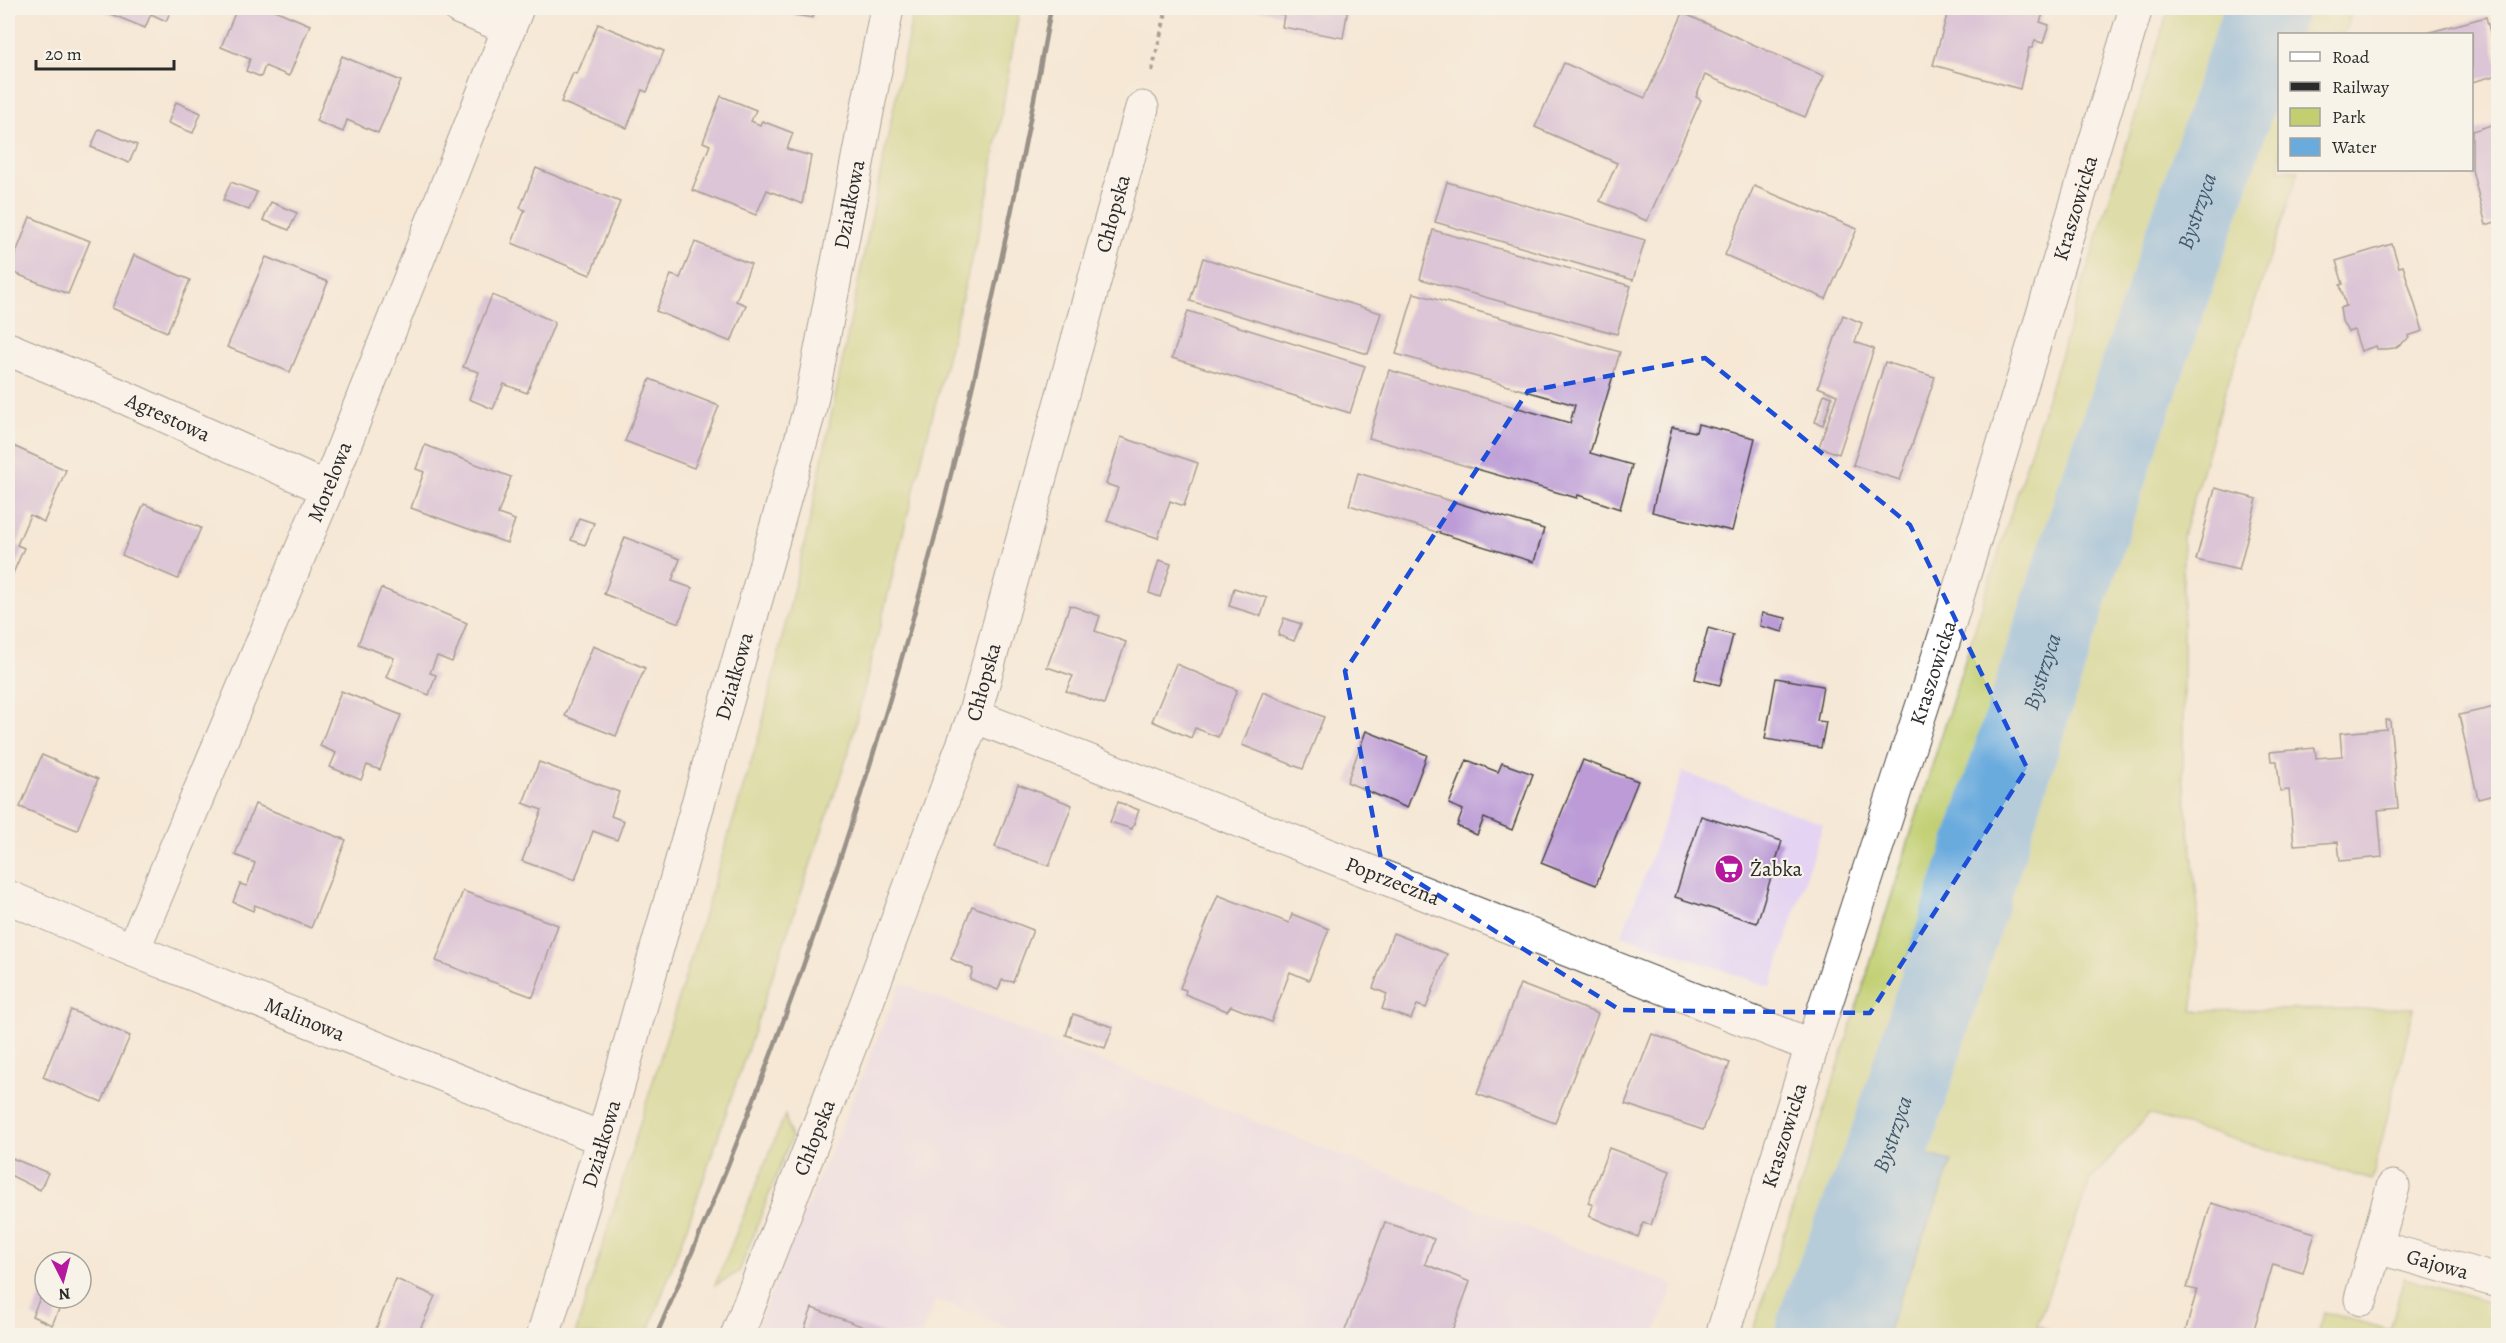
<svg xmlns="http://www.w3.org/2000/svg" width="2506" height="1343" font-family="Alegreya,serif">
	<rect width="100%" height="100%" fill="#f7f3e8"/>
	<filter id="ink" filterUnits="userSpaceOnUse"><feTurbulence type="fractalNoise" baseFrequency=".0167" numOctaves="2"/><feDisplacementMap in="SourceGraphic" scale="12" xChannelSelector="R" yChannelSelector="G"/><feConvolveMatrix kernelMatrix="1 2 1 2 8 2 1 2 1" color-interpolation-filters="sRGB"/></filter>
	<filter id="wash" filterUnits="userSpaceOnUse"><feTurbulence type="fractalNoise" baseFrequency=".008" numOctaves="4" result="noise"/><feDisplacementMap in="SourceGraphic" scale="24" xChannelSelector="R" yChannelSelector="G"/><feGaussianBlur stdDeviation="1.35" result="paint"/><feColorMatrix in="noise" values="0 0 0 0 0 0 0 0 0 0 0 0 0 0 0 0 0 1.4 0 .05"/><feComposite in="paint" operator="in"/></filter>
	<g filter="url(#wash)">
		<rect width="100%" height="100%" fill="#f6e8d6"/>
		<!-- built -->
		<g fill="#e4d3f2">
			<path d="M1683 772 1823 824 1771 987 1622 935Z"/>
			<path d="M901 983 1674 1285 1655 1335H1027L936 1300 921 1335 753 1336Z"/>
		</g>
		<!-- green -->
		<g fill="#c1cf71" stroke="#767d4e" stroke-width="1.5">
			<path d="M914 8H1018L1019 11 988 193 848 754 694 1207 648 1333 647 1336 575 1335 760 733 811 515Z"/>
			<path d="M2169 8H2353L2344 34H2280V170H2299L2224 395 2183 536V775L2198 906 2193 1011 2414 1008 2372 1180 2148 1114 2090 1181 2037 1325 2060 1335H1886L1952 1161 1811 1275 1786 1335 1751 1336 1812 1150Z"/>
			<path d="M785 1115 791 1138 739 1272 715 1285Z"/>
			<path d="M2404 1278 2498 1305V1335H2318L2324 1312 2390 1330Z"/>
		</g>
		<!-- water -->
		<path fill="#6aabde" stroke="#4a6b84" stroke-width="1.5" d="M1858 1137 1952 1161 1886 1335H1786L1811 1275Z"/>
		<g fill="none" stroke-linecap="round" stroke-linejoin="round">
			<!-- river -->
			<path stroke="#6aabde" stroke-width="82" id="s1" d="M1816 1336 1822 1313 1889 1145 2097 499 2266 8"/>
		</g>
		<g id="blocks">
			<!-- building -->
			<g fill="#bc9bd7">
				<path d="M96 8H172L166 21 151 14 145 28Z"/>
				<path d="M237 8H270L310 25 289 76 265 66 261 77 246 71 250 59 221 47Z"/>
				<path d="M751 8H815L813 18Z"/>
				<path d="M1251 8H1348L1343 38 1282 27 1284 15Z"/>
				<path d="M1949 8H2039L2038 13 2043 14 2040 22 2049 25 2043 43 2035 41 2032 48H2029L2020 89 1933 65Z"/>
				<path d="M1683 13 1824 76 1805 117 1705 75 1696 97 1701 100 1647 221 1600 201 1617 163 1535 127 1564 63 1645 98Z"/>
				<path d="M2486 17 2498 63V75L2472 82V34H2423Z"/>
				<path d="M598 24 664 51 647 92 642 90 627 128 561 102 573 73 577 74Z"/>
				<path d="M342 56 401 81 378 133 347 120 343 132 316 121Z"/>
				<path d="M721 96 756 110 751 121 760 125 762 121 793 133 787 149 811 156 802 204 767 190 756 215 692 190 710 145 703 142Z"/>
				<path d="M176 102 201 113 193 133 168 123Z"/>
				<path d="M2498 123V221L2486 225 2472 170V131Z"/>
				<path d="M99 129 137 145 129 163 91 147Z"/>
				<path d="M536 168 620 202 590 275 512 243 525 210 520 208Z"/>
				<path d="M231 182 257 192 249 210 223 200Z"/>
				<path d="M1447 182 1645 240 1633 280 1435 222Z"/>
				<path d="M1754 186 1857 229 1826 299 1725 255Z"/>
				<path d="M271 202 297 213 289 230 263 220Z"/>
				<path d="M30 217 90 241 68 294 9 271Z"/>
				<path d="M1433 230 1631 286 1617 334 1420 279Z"/>
				<path d="M695 242 751 264 736 301 746 305 731 342 656 311 671 275 680 278Z"/>
				<path d="M2392 244 2399 267 2403 266 2423 331 2408 336 2409 338 2395 348 2385 349H2377L2376 346 2361 351 2354 330 2348 332 2342 321 2340 308 2346 306 2340 285 2343 284 2336 261Z"/>
				<path d="M134 255 190 280 167 332 112 308Z"/>
				<path d="M266 257 328 282 290 372 227 347Z"/>
				<path d="M1203 258 1381 313 1368 354 1190 301Z"/>
				<path d="M1414 293 1620 352 1590 453 1632 465 1620 509 1578 495 1577 498 1369 438 1389 370 1570 423 1575 405 1396 354Z"/>
				<path d="M492 295 555 322 527 393 504 384 493 409 469 399 479 372 463 367Z"/>
				<path d="M1188 311 1365 366 1350 413 1172 358Z"/>
				<path d="M1843 315 1862 323 1855 342 1874 349 1839 454 1819 447 1837 395 1818 387Z"/>
				<path d="M1885 362 1935 377 1900 480 1853 465Z"/>
				<path d="M650 379 719 406 694 468 625 441Z"/>
				<path d="M1824 394 1832 397 1823 425 1815 422Z"/>
				<path d="M1698 424 1755 438 1732 531 1652 512 1672 427 1696 432Z"/>
				<path d="M1121 437 1198 463 1184 506 1170 501 1158 538 1107 521 1118 488 1106 484Z"/>
				<path d="M11 445 66 470 44 522 30 515 17 545 24 548 11 578 8 577V453Z"/>
				<path d="M425 445 511 477 498 514 515 520 507 543 411 508 424 472 416 469Z"/>
				<path d="M1358 473 1544 529 1534 562 1349 505Z"/>
				<path d="M2215 488 2257 499 2239 570 2196 560Z"/>
				<path d="M144 504 201 528 178 579 122 555Z"/>
				<path d="M579 518 594 523 585 545 571 540Z"/>
				<path d="M625 537 680 559 672 581 692 588 679 623 604 594Z"/>
				<path d="M1159 560 1171 564 1160 597 1149 593Z"/>
				<path d="M381 588 467 623 452 662 437 656 430 673 436 675 429 695 386 677 394 658 358 644Z"/>
				<path d="M1234 588 1267 598 1261 616 1229 606Z"/>
				<path d="M1070 605 1100 616 1095 631 1126 642 1104 704 1066 691 1073 676 1047 667Z"/>
				<path d="M1762 613 1786 618 1783 632 1760 626Z"/>
				<path d="M1284 618 1301 624 1294 641 1278 635Z"/>
				<path d="M1708 628 1733 635 1720 685 1695 679Z"/>
				<path d="M593 646 645 668 616 736 565 716Z"/>
				<path d="M1176 664 1237 690 1218 737 1195 728 1191 738 1152 721Z"/>
				<path d="M1776 678 1823 686 1817 721 1826 722 1821 748 1765 739Z"/>
				<path d="M341 691 401 715 380 770 367 765 361 780 330 767 336 753 320 746Z"/>
				<path d="M1263 692 1324 717 1303 769 1242 745Z"/>
				<path d="M2495 707 2498 721V794L2478 799 2459 715Z"/>
				<path d="M2385 720H2390L2398 808 2378 810 2382 857 2340 861 2338 842 2294 845 2289 790 2280 791 2277 761H2271L2270 752 2315 748 2316 758 2342 756 2340 733 2386 729Z"/>
				<path d="M1366 731 1427 755 1407 808 1347 782Z"/>
				<path d="M42 755 98 779 77 830 20 807Z"/>
				<path d="M1467 760 1498 772 1502 763 1533 774 1512 830 1484 818 1477 835 1457 826 1463 810 1449 804Z"/>
				<path d="M1583 760 1638 781 1596 885 1541 863Z"/>
				<path d="M539 762 619 792 611 816 624 821 617 840 593 831 575 880 522 861 542 810 523 803Z"/>
				<path d="M1018 784 1072 805 1049 866 995 847Z"/>
				<path d="M1118 802 1139 810 1132 829 1110 822Z"/>
				<path d="M255 804 346 840 311 928 255 905 253 911 233 902 240 884 247 886 255 863 235 855Z"/>
				<path d="M1701 816 1782 841 1757 923 1675 897Z"/>
				<path d="M463 891 558 925 533 997 436 961Z"/>
				<path d="M1218 895 1289 923 1292 914 1329 929 1309 980 1290 972 1271 1022 1231 1006 1227 1011 1185 994 1186 990 1180 988Z"/>
				<path d="M972 906 1033 930 1013 982 1002 980 998 990 970 979 973 969 951 959Z"/>
				<path d="M1393 933 1447 954 1426 1008 1417 1005 1411 1019 1382 1009 1387 994 1373 988Z"/>
				<path d="M1520 984 1598 1014 1555 1123 1477 1094Z"/>
				<path d="M71 1010 130 1036 102 1102 43 1077Z"/>
				<path d="M1073 1014 1113 1027 1105 1048 1066 1035Z"/>
				<path d="M1652 1034 1730 1063 1703 1130 1625 1104Z"/>
				<path d="M1609 1148 1670 1171 1651 1225 1643 1223 1638 1237 1589 1216 1593 1205 1588 1203Z"/>
				<path d="M12 1158 48 1173 40 1190 8 1174Z"/>
				<path d="M2211 1203 2315 1233 2303 1273 2273 1264 2252 1336H2184L2197 1290 2187 1288Z"/>
				<path d="M1385 1222 1434 1239 1425 1264 1470 1282 1450 1336H1343Z"/>
				<path d="M396 1279 435 1296 417 1336H373Z"/>
				<path d="M45 1287V1298H64L52 1325 32 1316Z"/>
				<path d="M812 1308 886 1335V1336H802Z"/>
			</g>
		</g>
	</g>
	<g filter="url(#ink)">
		<use href="#blocks" fill-opacity="0" stroke="#494745" stroke-width="1.5"/>
		<g fill="none" stroke-linecap="round" stroke-linejoin="round">
			<!-- minor casing -->
			<g stroke="#494745" stroke-width="35">
				<g id="minor">
					<path d="M460 8 509 28"/>
					<path id="s2" d="M8 349 126 398 327 489"/>
					<path id="s3" d="M974 716 1812 1046"/>
					<path id="s4" d="M8 897 133 950 603 1139"/>
					<path id="s5" d="M133 950 327 489 517 8"/>
					<path id="s6" d="M2377 1247 2498 1281"/>
					<path d="M2361 1299 2393 1187"/>
					<path id="s7" d="M543 1336 603 1139 809 412 887 8"/>
					<path id="s8" d="M737 1336 864 1010 974 716 1142 108"/>
					<path id="s9" d="M1722 1336 1812 1046 1948 627 2136 8"/>
				</g>
			</g>
			<!-- path -->
			<path stroke="#494745" stroke-width="4" stroke-dasharray="4.5 4.5" stroke-linecap="butt" d="M1152 71 1167 8"/>
			<!-- minor -->
			<use href="#minor" stroke="#fff" stroke-width="33"/>
			<!-- rail -->
			<path stroke="#2b2b2b" stroke-width="4.5" d="M656 1336C707 1220 754 1104 796 986 911 669 991 339 1051 8"/>
		</g>
	</g>
	<!-- marked area -->
	<path d="M0 0H2506V1343H0ZM1705 358 1910 525 2027 768 1870 1013 1620 1010 1381 859 1345 671 1528 391Z" fill="#f6e8d6" fill-opacity=".55" fill-rule="evenodd"/>
	<path fill="none" stroke="#1d4ed8" stroke-width="4.5" stroke-dasharray="12 8" stroke-linejoin="round" d="M1705 358 1910 525 2027 768 1870 1013 1620 1010 1381 859 1345 671 1528 391Z"/>
	<!-- icons -->
	<defs>
		<g id="supermarket-disc" transform="scale(1.5)"><circle r="9.5" fill="#b5179e" stroke="#f7f3e8"/><path d="M-6-5.5h2.5l.6 2H6L4.5 2H-2.5L-4.4-4H-6ZM-1.5 3.2a1.3 1.3 0 1 0 .1 0ZM3 3.2a1.3 1.3 0 1 0 .1 0Z" fill="#fff"/></g>
	</defs>
	<g fill-rule="evenodd">
		<use href="#supermarket-disc" x="1729" y="869"/>
	</g>
	<g text-anchor="middle" stroke-width="4.5" stroke-linejoin="round" paint-order="stroke">
		<!-- street labels -->
		<g font-size="21" fill="#2b2b2b" stroke="#f7f3e8">
			<text dy="7" stroke="none"><textPath href="#s7" startOffset="1173">Działkowa</textPath></text>
			<text dy="7" stroke="none"><textPath href="#s9" startOffset="1182">Kraszowicka</textPath></text>
			<text dy="7" stroke="none"><textPath href="#s8" startOffset="1185">Chłopska</textPath></text>
			<text dy="7" stroke="none"><textPath href="#s2" startOffset="174">Agrestowa</textPath></text>
			<text dy="7" stroke="none"><textPath href="#s5" startOffset="508">Morelowa</textPath></text>
			<text dy="7" stroke="none"><textPath href="#s9" startOffset="696">Kraszowicka</textPath></text>
			<text dy="7" stroke="none"><textPath href="#s7" startOffset="687">Działkowa</textPath></text>
			<text dy="7" stroke="none"><textPath href="#s8" startOffset="699">Chłopska</textPath></text>
			<text dy="7" stroke="none"><textPath href="#s3" startOffset="450">Poprzeczna</textPath></text>
			<text dy="7" stroke="none"><textPath href="#s4" startOffset="321">Malinowa</textPath></text>
			<text dy="7" stroke="none"><textPath href="#s9" startOffset="210">Kraszowicka</textPath></text>
			<text dy="7" stroke="none"><textPath href="#s8" startOffset="213">Chłopska</textPath></text>
			<text dy="7" stroke="none"><textPath href="#s7" startOffset="201">Działkowa</textPath></text>
			<text dy="7" stroke="none"><textPath href="#s6" startOffset="63">Gajowa</textPath></text>
		</g>
		<!-- poi labels -->
		<g font-size="21" fill="#2b2b2b" stroke="#f7f3e8" text-anchor="start">
			<text x="1750" y="876">Żabka</text>
		</g>
		<!-- water labels -->
		<g font-size="22" font-style="italic" fill="#41586a" stroke="#f7f3e8">
			<text dy="8" stroke="none"><textPath href="#s1" startOffset="1188">Bystrzyca</textPath></text>
			<text dy="8" stroke="none"><textPath href="#s1" startOffset="702">Bystrzyca</textPath></text>
			<text dy="8" stroke="none"><textPath href="#s1" startOffset="216">Bystrzyca</textPath></text>
		</g>
	</g>
	<!-- margin -->
	<rect width="2506" height="1343" fill="none" stroke="#f7f3e8" stroke-width="30"/>
	<!-- legend -->
	<rect x="2278" y="33" width="195" height="138" fill="#f7f3e8" stroke="#a5a39c" stroke-width="1.5"/>
	<rect x="2290" y="52" width="30" height="9" fill="#ffffff" stroke="#a5a39c" stroke-width="1.5"/>
	<text x="2332" y="63" font-size="18" fill="#2b2b2b">Road</text>
	<rect x="2290" y="82" width="30" height="9" fill="#2b2b2b" stroke="#a5a39c" stroke-width="1.5"/>
	<text x="2332" y="93" font-size="18" fill="#2b2b2b">Railway</text>
	<rect x="2290" y="108" width="30" height="18" fill="#c1cf71" stroke="#a5a39c" stroke-width="1.5"/>
	<text x="2332" y="123" font-size="18" fill="#2b2b2b">Park</text>
	<rect x="2290" y="138" width="30" height="18" fill="#6aabde" stroke="#a5a39c" stroke-width="1.5"/>
	<text x="2332" y="153" font-size="18" fill="#2b2b2b">Water</text>
	<!-- north arrow -->
	<g transform="translate(63 1280) rotate(174)"><circle r="28" fill="#f7f3e8" stroke="#a5a39c" stroke-width="1.5"/>
	<path d="M0-4.5L10 22L0 15L-10 22Z" fill="#b5179e"/>
	<text y="-9" font-size="16" font-weight="bold" text-anchor="middle" fill="#2b2b2b">N</text>
	</g>
	<!-- scale -->
	<path d="M36 60v9h138v-9" fill="none" stroke="#2b2b2b" stroke-width="3"/>
	<text x="45" y="60" font-size="18" fill="#2b2b2b" stroke="#f7f3e8" stroke-width="4.5" paint-order="stroke">20 m</text>
</svg>
